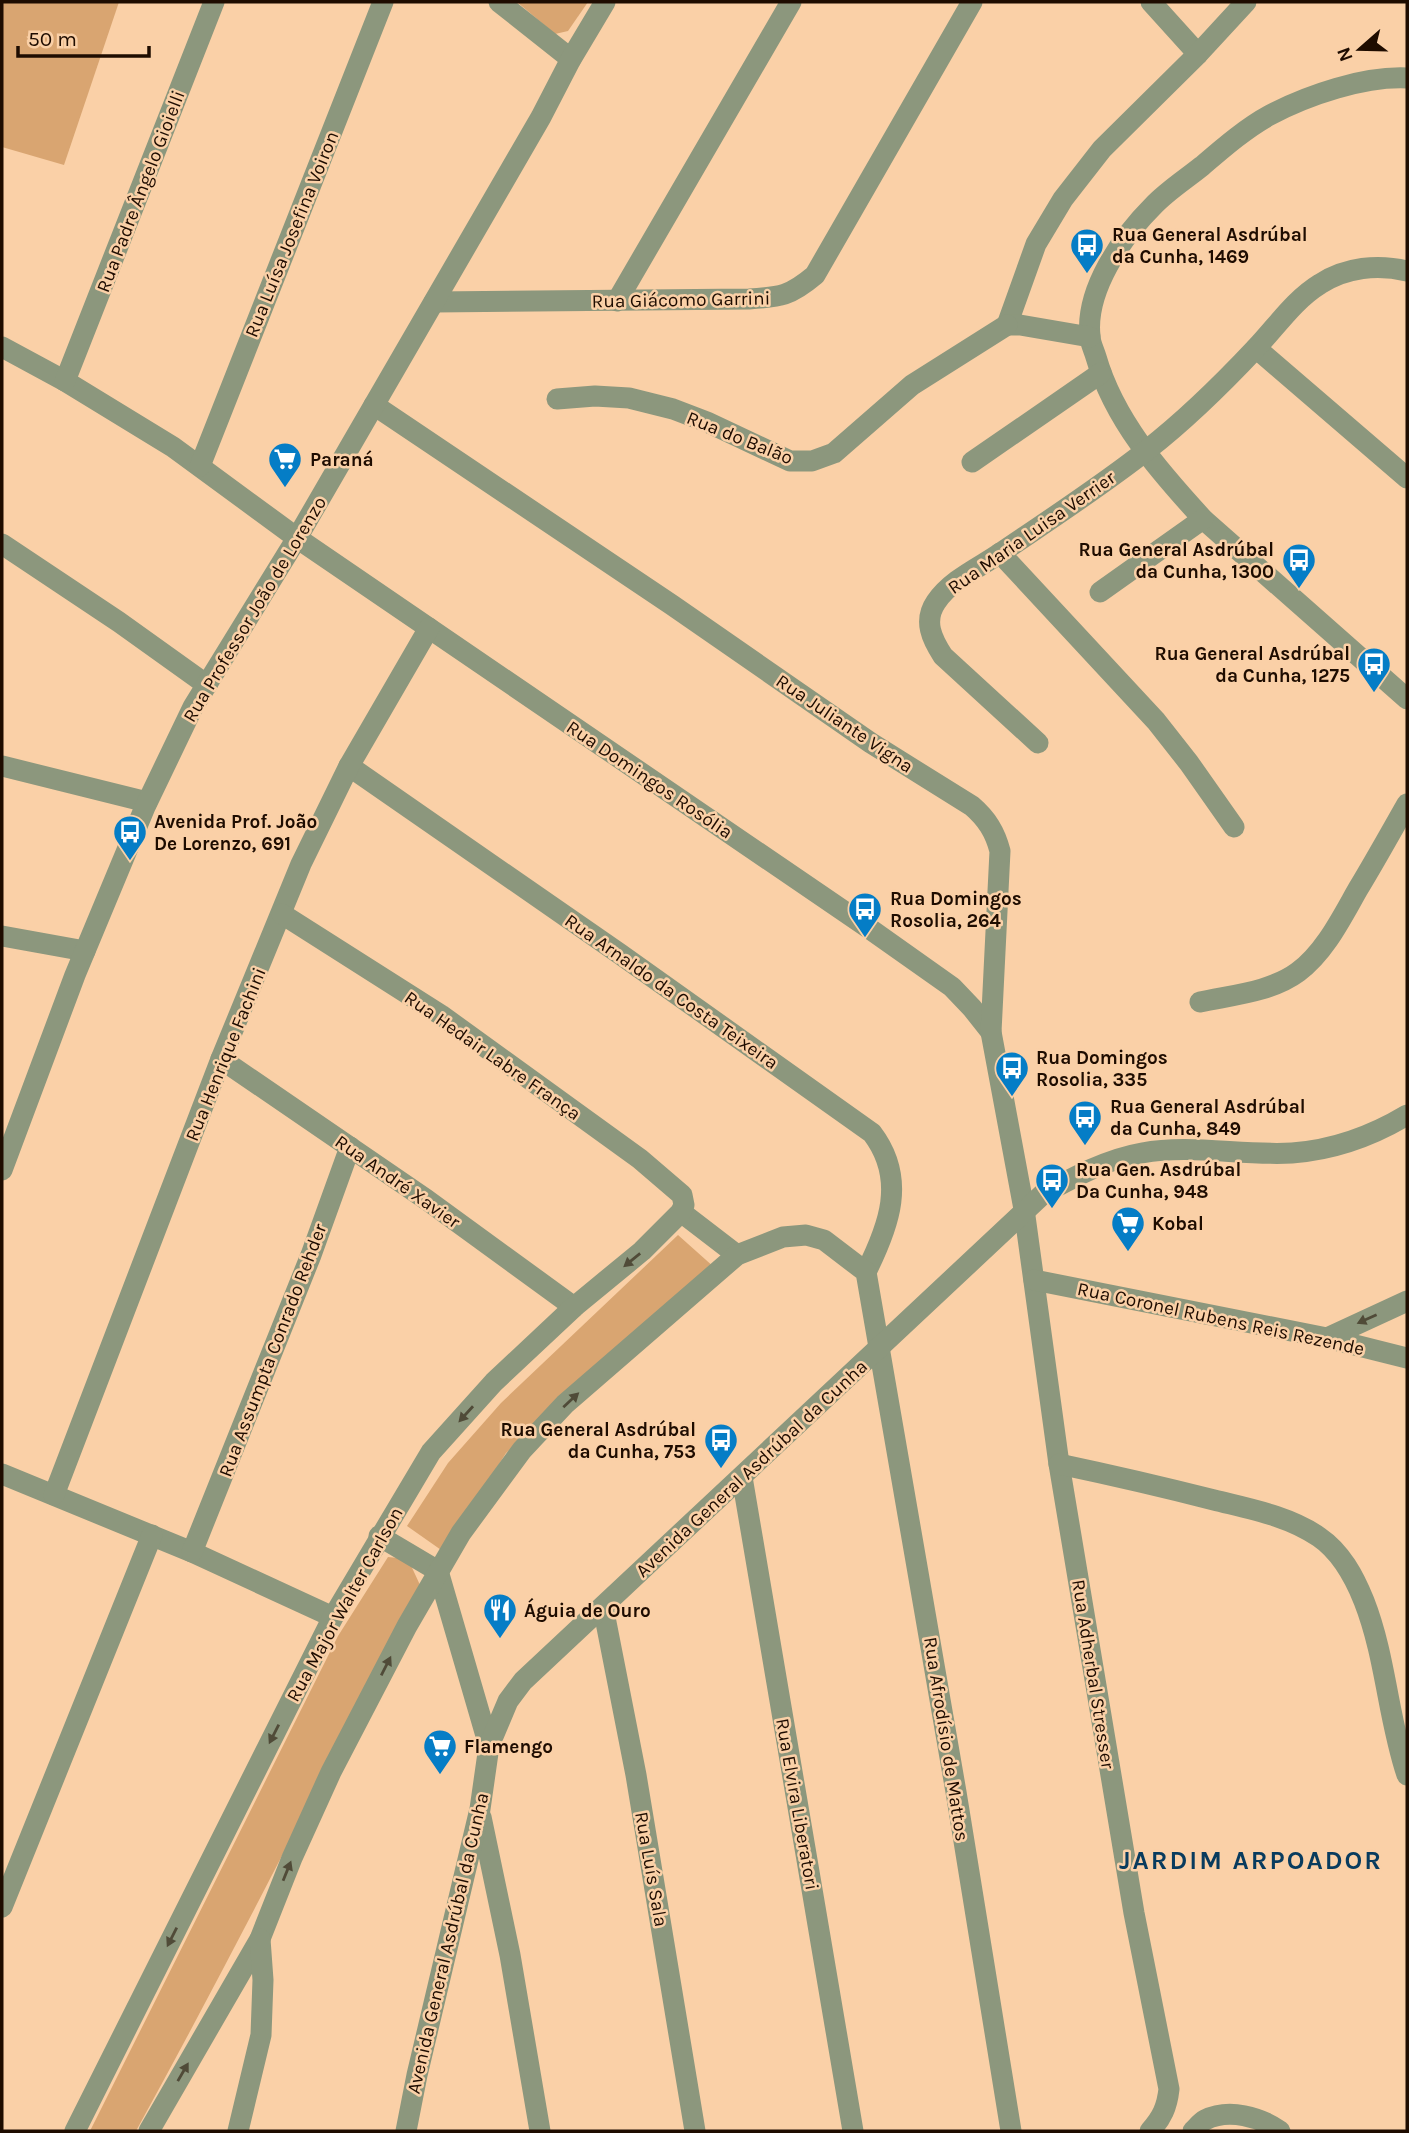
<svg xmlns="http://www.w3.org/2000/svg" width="1409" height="2133" font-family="Karla,sans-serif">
	<rect width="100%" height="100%" fill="#fad0a7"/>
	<!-- green -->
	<g fill="#d9a571">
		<path d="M2 2H119L64 165 2 147Z"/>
		<path d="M517 2H588L568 31 555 34Z"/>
		<path d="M678 1235 715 1268 506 1453 444 1552 407 1526 448 1463 501 1403Z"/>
		<path d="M388 1557 408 1559 420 1585C327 1768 235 1951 136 2131H90L338 1636Z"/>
	</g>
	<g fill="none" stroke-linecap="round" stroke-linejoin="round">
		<!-- minor -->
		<g stroke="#8c977d" stroke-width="21">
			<path d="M499 2 571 59"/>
			<path d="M1151 2 1198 54"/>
			<path d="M1407 78C1364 76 1308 95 1270 115 1246 128 1223 148 1202 166 1186 179 1167 191 1153 206 1122 237 1085 290 1090 336 1090 343 1094 350 1096 357 1114 420 1159 471 1203 519L1407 699"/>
			<path d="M617 301 791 2"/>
			<path d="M434 302 749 299C781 297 790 296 815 275L972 2"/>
			<path d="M1007 325 1036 244 1063 199 1102 149 1198 54 1246 2"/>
			<path d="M1007 325H1020L1090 337"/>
			<path d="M2 347 65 381 173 447 297 538 870 929 952 987 972 1008 991 1032"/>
			<path d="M1256 348 1407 478"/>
			<path d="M65 381 214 2"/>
			<path d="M557 399 595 396 629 398 673 409 707 422 790 461H812L834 453 912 385 1007 325"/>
			<path d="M374 405 672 605 871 743 972 806C987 819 995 832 1000 851L991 1032 1024 1209 1059 1464 1134 1913 1169 2089C1167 2107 1162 2118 1150 2131"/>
			<path d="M972 462 1101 373"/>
			<path d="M200 466 383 2"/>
			<path d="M2 544 119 622 207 685"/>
			<path d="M1000 553 1156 721 1189 763 1234 827"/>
			<path d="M1100 592 1203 519"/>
			<path d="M1038 743 943 656C932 639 923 621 936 602 951 580 978 568 999 554 1049 520 1100 487 1147 450 1183 422 1225 381 1256 348 1277 326 1294 300 1320 284 1346 267 1378 264 1407 271"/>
			<path d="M2 766 147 802"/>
			<path d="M349 766 620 954 872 1133C907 1179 889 1226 866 1272"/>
			<path d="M2 936 85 951"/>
			<path d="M1200 1002C1232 995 1271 992 1298 972 1325 952 1342 917 1358 889 1375 861 1391 832 1407 804"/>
			<path d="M221 1059 427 1200 574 1307"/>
			<path d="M2 1170 75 975 145 807 193 707 297 538 541 117 571 59 605 2"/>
			<path d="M681 1212 737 1255"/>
			<path d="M1034 1280 1327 1338 1407 1358"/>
			<path d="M1327 1338 1407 1301"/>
			<path d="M1059 1464C1111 1475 1163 1487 1214 1500 1250 1509 1289 1516 1319 1537 1341 1552 1354 1576 1364 1601 1386 1657 1388 1719 1407 1775"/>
			<path d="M2 1474 192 1552 333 1617"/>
			<path d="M742 1477 853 2131"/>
			<path d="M54 1495 221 1059 301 864 349 766 429 628"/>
			<path d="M379 1536 438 1571 489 1746"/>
			<path d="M192 1552 311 1255 350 1147"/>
			<path d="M603 1607 636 1775 695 2131"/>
			<path d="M481 1817 510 1955 540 2131"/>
			<path d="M2 1907 152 1535"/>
			<path d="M75 2131 333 1617 431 1452 494 1382 574 1307 642 1251 681 1212 684 1205 682 1195 640 1159 441 1015 282 914"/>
			<path d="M149 2131 260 1939 292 1858 331 1772 407 1626 461 1533 522 1450 565 1404 737 1255 783 1237 806 1235 824 1240 866 1272 956 1792 1011 2131"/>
			<path d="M238 2131 261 2035 263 1980 260 1939"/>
			<path d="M406 2131 417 2075 480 1809 489 1746 508 1701 523 1681 1043 1194C1074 1177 1107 1159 1142 1153 1191 1144 1242 1156 1292 1153 1333 1150 1372 1136 1407 1115"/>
			<path d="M1193 2131C1196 2128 1201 2122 1205 2120 1229 2108 1260 2117 1280 2131"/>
		</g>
	</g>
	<!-- one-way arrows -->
	<defs><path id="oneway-solid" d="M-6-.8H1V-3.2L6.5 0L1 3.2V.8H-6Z" transform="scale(1.75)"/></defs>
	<g fill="#504b38">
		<use href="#oneway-solid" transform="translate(632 1260) rotate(141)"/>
		<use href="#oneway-solid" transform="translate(1367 1319) rotate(156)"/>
		<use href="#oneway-solid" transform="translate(571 1400) rotate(-43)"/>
		<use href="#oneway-solid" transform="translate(466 1414) rotate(132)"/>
		<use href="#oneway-solid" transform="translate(386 1666) rotate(-63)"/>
		<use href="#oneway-solid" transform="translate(274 1734) rotate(117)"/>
		<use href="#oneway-solid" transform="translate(287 1871) rotate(-68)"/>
		<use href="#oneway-solid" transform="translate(172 1937) rotate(117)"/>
		<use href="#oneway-solid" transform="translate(183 2072) rotate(-60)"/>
	</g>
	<!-- icons -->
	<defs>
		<g id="bus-pin" transform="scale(1.75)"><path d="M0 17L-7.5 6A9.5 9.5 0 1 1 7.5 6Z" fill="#057dc6" stroke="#fad0a7"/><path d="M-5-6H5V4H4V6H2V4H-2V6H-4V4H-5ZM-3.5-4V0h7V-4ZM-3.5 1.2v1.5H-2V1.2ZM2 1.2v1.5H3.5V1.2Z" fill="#fff"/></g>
		<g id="supermarket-pin" transform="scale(1.75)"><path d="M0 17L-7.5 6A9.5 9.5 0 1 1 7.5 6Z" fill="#057dc6" stroke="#fad0a7"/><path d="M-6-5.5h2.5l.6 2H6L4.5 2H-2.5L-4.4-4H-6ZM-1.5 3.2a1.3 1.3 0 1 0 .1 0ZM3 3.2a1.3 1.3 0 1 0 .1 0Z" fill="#fff"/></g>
		<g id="restaurant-pin" transform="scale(1.75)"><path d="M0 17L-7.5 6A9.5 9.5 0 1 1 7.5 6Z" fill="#057dc6" stroke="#fad0a7"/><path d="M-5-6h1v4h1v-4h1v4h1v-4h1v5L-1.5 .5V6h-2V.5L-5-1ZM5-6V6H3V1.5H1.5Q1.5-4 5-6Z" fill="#fff"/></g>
	</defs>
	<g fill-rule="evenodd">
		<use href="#bus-pin" x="1087" y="245"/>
		<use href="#supermarket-pin" x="285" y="459"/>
		<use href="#bus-pin" x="1299" y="560"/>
		<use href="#bus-pin" x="1374" y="664"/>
		<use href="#bus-pin" x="130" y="832"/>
		<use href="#bus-pin" x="865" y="909"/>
		<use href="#bus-pin" x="1012" y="1068"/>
		<use href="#bus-pin" x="1085" y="1117"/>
		<use href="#bus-pin" x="1052" y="1180"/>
		<use href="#supermarket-pin" x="1128" y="1223"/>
		<use href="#bus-pin" x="721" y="1440"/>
		<use href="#restaurant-pin" x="500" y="1610"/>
		<use href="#supermarket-pin" x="440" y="1746"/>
	</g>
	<g text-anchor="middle" stroke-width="5" stroke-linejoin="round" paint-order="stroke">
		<!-- street labels -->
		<g font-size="19" fill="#1e0c00" stroke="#fad0a7">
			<text transform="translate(140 191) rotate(-69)" y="7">Rua Padre Ângelo Gioielli</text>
			<text transform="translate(291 234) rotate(-68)" y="7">Rua Luísa Josefina Voiron</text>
			<text transform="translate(681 299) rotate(-1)" y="7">Rua Giácomo Garrini</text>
			<text transform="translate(740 437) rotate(22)" y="7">Rua do Balão</text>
			<text transform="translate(1031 532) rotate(-35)" y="7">Rua Maria Luisa Verrier</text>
			<text transform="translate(254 609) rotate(-59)" y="7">Rua Professor João de Lorenzo</text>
			<text transform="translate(845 723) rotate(34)" y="7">Rua Juliante Vigna</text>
			<text transform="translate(650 779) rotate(34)" y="7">Rua Domingos Rosólia</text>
			<text transform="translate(672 991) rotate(35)" y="7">Rua Arnaldo da Costa Teixeira</text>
			<text transform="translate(225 1054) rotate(-68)" y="7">Rua Henrique Fachini</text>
			<text transform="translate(493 1055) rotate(35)" y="7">Rua Hedair Labre França</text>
			<text transform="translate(398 1181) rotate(35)" y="7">Rua André Xavier</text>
			<text transform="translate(1221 1318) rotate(12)" y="7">Rua Coronel Rubens Reis Rezende</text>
			<text transform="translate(272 1350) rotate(-69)" y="7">Rua Assumpta Conrado Rehder</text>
			<text transform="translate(751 1468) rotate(-43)" y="7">Avenida General Asdrúbal da Cunha</text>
			<text transform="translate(344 1604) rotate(-61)" y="7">Rua Major Walter Carlson</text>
			<text transform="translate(1094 1674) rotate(81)" y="7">Rua Adherbal Stresser</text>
			<text transform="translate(947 1739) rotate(81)" y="7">Rua Afrodísio de Mattos</text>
			<text transform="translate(798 1804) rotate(80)" y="7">Rua Elvira Liberatori</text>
			<text transform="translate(652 1869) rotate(80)" y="7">Rua Luís Sala</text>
			<text transform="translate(447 1943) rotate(-77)" y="7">Avenida General Asdrúbal da Cunha</text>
		</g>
		<!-- poi labels -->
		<g font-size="19" font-weight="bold" fill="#1e0c00" stroke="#fad0a7" text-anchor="start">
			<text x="1112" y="241">Rua General Asdrúbal<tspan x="1112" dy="22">da Cunha, 1469</tspan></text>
			<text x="310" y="466">Paraná</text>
			<text x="1274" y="556" text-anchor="end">Rua General Asdrúbal<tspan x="1274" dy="22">da Cunha, 1300</tspan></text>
			<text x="1350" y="660" text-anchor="end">Rua General Asdrúbal<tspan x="1350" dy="22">da Cunha, 1275</tspan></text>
			<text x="154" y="828">Avenida Prof. João<tspan x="154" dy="22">De Lorenzo, 691</tspan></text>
			<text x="890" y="905">Rua Domingos<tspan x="890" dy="22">Rosolia, 264</tspan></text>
			<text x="1036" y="1064">Rua Domingos<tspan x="1036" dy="22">Rosolia, 335</tspan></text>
			<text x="1110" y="1113">Rua General Asdrúbal<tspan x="1110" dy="22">da Cunha, 849</tspan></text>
			<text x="1076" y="1176">Rua Gen. Asdrúbal<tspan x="1076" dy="22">Da Cunha, 948</tspan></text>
			<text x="1152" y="1230">Kobal</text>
			<text x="696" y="1436" text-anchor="end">Rua General Asdrúbal<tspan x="696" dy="22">da Cunha, 753</tspan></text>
			<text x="524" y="1617">Águia de Ouro</text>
			<text x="464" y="1753">Flamengo</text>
		</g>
		<!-- district labels -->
		<g font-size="26" font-weight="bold" letter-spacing="2" fill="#083b5e" stroke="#fad0a7">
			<text x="1251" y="1869">JARDIM ARPOADOR</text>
		</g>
	</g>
	<!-- border -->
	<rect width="1409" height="2133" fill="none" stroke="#1e0c00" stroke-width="7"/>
	<!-- north arrow -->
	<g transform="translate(1360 49) rotate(250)" stroke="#fad0a7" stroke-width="5" paint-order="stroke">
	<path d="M0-5L12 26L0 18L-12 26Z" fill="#1e0c00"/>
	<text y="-10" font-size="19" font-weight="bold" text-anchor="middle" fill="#1e0c00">N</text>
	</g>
	<!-- scale -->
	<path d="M18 46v10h131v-10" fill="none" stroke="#1e0c00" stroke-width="3.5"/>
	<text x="28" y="46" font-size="21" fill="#1e0c00" stroke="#fad0a7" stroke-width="5" paint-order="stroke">50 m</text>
</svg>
